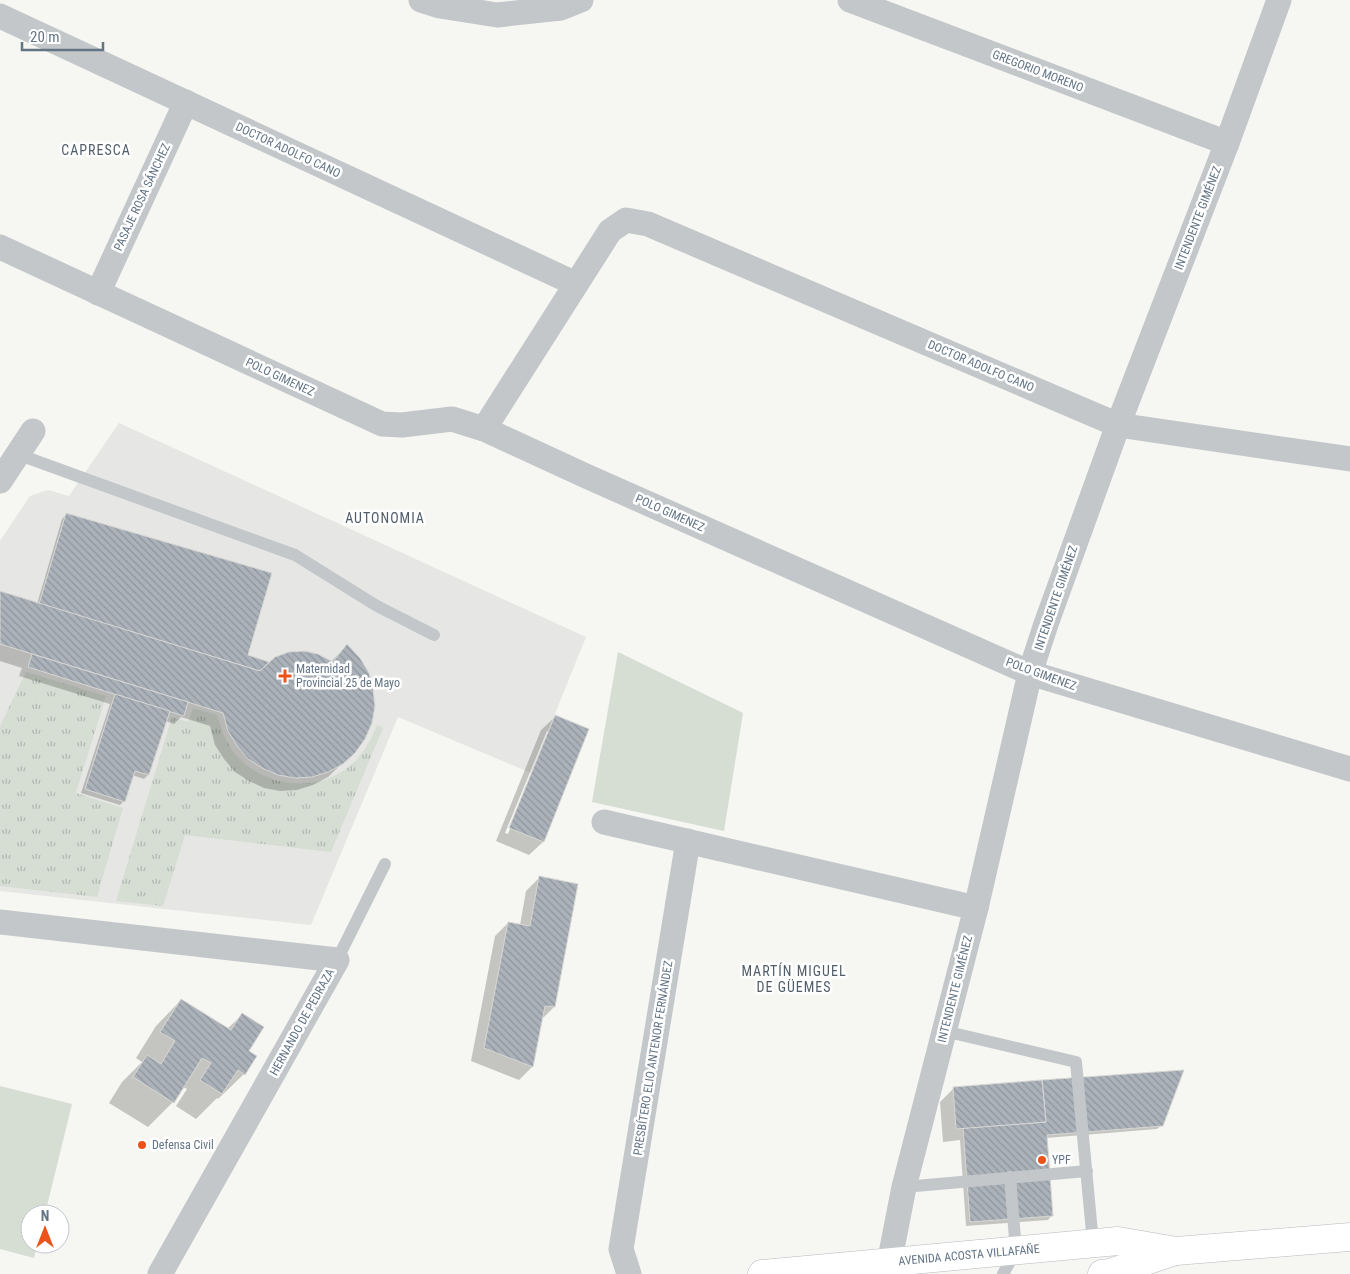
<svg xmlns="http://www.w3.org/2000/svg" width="1350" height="1274" font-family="'Roboto Condensed',sans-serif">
	<defs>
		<pattern id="grass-tufts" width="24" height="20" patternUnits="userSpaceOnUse" patternTransform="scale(1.25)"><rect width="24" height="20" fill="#d6ddd3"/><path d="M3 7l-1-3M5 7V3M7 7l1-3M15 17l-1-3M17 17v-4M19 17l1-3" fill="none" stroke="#b1b8b1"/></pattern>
		<pattern id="building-back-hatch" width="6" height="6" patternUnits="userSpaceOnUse" patternTransform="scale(1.25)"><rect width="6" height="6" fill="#abb2b9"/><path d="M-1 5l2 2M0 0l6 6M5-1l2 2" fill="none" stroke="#8f959c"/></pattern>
	</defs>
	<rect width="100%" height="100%" fill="#f6f6f2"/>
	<!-- built -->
	<path fill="#e6e7e5" d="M119 423 586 637 531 773 398 717 311 925 0 891V541L30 496 48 490 69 496Z"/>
	<!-- grass -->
	<g fill="url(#grass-tufts)">
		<path d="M26 672 106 696 76 793 123 808 97 897 0 886V726Z"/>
		<path d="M193 708 217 715C221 727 224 739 232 750 257 785 312 795 347 768 362 757 370 742 377 725L383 728 331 852 185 835 163 906 116 901 172 717 188 722Z"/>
	</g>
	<!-- park -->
	<g fill="#d6ddd3">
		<path d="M618 652 743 713 724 831 592 802Z"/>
		<path d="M0 1086 72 1104 45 1214H30V1244H37L34 1258 0 1249Z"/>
	</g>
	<!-- shadow -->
	<g fill="#0003" fill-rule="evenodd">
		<path d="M66 515 247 656 255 674 331 662 347 645 354 752 328 777 313 785 297 790 280 791 264 788 249 781 235 772 224 759 215 745 210 726 181 717 174 724 165 721 148 775 144 779 132 775 124 801 120 805 81 793 110 704 19 676 22 668 0 661V593L37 604 62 519Z"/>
		<path d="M555 717 587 730 543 842 529 855 496 841 541 730ZM547 731H549L508 834 505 833Z"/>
		<path d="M540 877 554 1007 541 1020 532 1067 519 1080 471 1061 495 936 508 923 520 925 526 891Z"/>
		<path d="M181 1000 227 1029 242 1015 247 1051 244 1074 218 1099 217 1098 196 1119 176 1106 187 1089 183 1087 173 1102 148 1127 109 1103 122 1082 142 1062 136 1058 156 1026Z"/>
		<path d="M954 1088 1162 1125 1157 1129 1046 1138 1052 1215 1048 1220 966 1226 960 1140 943 1142 940 1102Z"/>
	</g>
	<!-- building -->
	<g fill="url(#building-back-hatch)" stroke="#d7d7d4">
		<path d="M66 513 272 573 248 655 269 662 260 671 39 604Z"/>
		<path d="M0 591 260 671 275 657 289 652 304 651 318 654 333 662 347 644 360 658 369 673 373 689 375 706 372 723 365 739 355 753 343 764 328 772 312 777 295 778 278 775 262 768 248 759 237 746 228 731 223 713 0 644Z"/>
		<path d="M32 654 188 702 184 716 28 667Z"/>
		<path d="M115 694 170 711 149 775 135 771 125 802 85 789Z"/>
		<path d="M555 715 589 729 544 842 509 828Z"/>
		<path d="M539 876 578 884 555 1007 545 1006 533 1067 484 1048 508 922 530 926Z"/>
		<path d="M181 999 231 1030 242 1013 264 1027 249 1051 257 1056 245 1075 238 1070 222 1094 200 1080 211 1063 202 1058 174 1103 133 1077 147 1055 161 1064 175 1041 160 1032Z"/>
		<path d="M1184 1070 1163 1126 1047 1135 1053 1216 970 1222 963 1128 1046 1122 1042 1080Z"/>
		<path d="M1042 1080 1046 1122 956 1129 953 1087Z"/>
	</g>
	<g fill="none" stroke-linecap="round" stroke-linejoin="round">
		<!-- primary casing -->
		<g stroke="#b6babe" stroke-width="29">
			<g id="primary">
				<path d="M762 1274 1118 1241 1176 1251 1350 1237"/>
				<path d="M1102 1274 1110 1273 1172 1252"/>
			</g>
		</g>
		<!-- lane -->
		<g stroke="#c3c7ca" stroke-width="12">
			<path d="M17 454 295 555 377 606 434 635"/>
			<path d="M337 960 385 864"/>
			<path d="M944 1031 1076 1062 1093 1243"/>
			<path d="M904 1187 1087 1171"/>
			<path d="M1003 1274 1016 1251 1010 1177"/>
		</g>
		<!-- street -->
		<g stroke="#c3c7ca" stroke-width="25">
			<path d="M421 0 440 6 497 15 561 8 581 0"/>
			<path d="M850 0 1227 143"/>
			<path d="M0 16 576 284"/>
			<path d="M0 247 382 424 402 425 452 419 484 429 586 476 1030 673 1350 769"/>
			<path d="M98 293 186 102"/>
			<path d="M484 429 610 231 626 220 648 224 1118 425 1350 459"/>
			<path d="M0 481 33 431"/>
			<path d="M604 822 976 908"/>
			<path d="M0 922 337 960 160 1274"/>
			<path d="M629 1274 621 1249 688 841"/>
			<path d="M887 1274 904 1187 976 908 1030 673 1046 624 1118 425 1227 143 1279 0"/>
		</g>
		<!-- primary -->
		<use href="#primary" stroke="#fff" stroke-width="28"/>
	</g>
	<!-- markers -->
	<g fill="#ec531b" stroke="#fff" stroke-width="2">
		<path d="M282.5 668.5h5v5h5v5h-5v5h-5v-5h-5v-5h5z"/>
		<circle cx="142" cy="1145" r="5"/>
		<circle cx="1042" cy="1160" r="5"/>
	</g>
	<g text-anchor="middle" stroke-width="5" stroke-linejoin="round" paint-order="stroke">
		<!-- street labels -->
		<g font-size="12" fill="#637485" stroke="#fff">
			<text transform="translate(1038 71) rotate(21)" y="4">GREGORIO MORENO</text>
			<text transform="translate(288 150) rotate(25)" y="4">DOCTOR ADOLFO CANO</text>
			<text transform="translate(142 197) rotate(-65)" y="4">PASAJE ROSA SÁNCHEZ</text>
			<text transform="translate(1198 218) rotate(-69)" y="4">INTENDENTE GIMÉNEZ</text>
			<text transform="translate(981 366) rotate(23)" y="4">DOCTOR ADOLFO CANO</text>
			<text transform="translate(280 377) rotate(25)" y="4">POLO GIMENEZ</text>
			<text transform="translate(670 513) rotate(24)" y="4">POLO GIMENEZ</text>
			<text transform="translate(1056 598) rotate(-71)" y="4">INTENDENTE GIMÉNEZ</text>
			<text transform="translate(1041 674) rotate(20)" y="4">POLO GIMENEZ</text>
			<text transform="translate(955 989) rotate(-76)" y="4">INTENDENTE GIMÉNEZ</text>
			<text transform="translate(302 1022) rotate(-61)" y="4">HERNANDO DE PEDRAZA</text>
			<text transform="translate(653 1058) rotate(-81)" y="4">PRESBÍTERO ELIO ANTENOR FERNÁNDEZ</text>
			<text transform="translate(969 1255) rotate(-5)" y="4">AVENIDA ACOSTA VILLAFAÑE</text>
		</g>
		<!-- poi labels -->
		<g font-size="12" fill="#637485" stroke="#fff" text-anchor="start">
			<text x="296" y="673">Maternidad<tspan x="296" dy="14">Provincial 25 de Mayo</tspan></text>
			<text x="152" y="1149">Defensa Civil</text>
			<text x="1052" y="1164">YPF</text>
		</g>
		<!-- neighbourhood labels -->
		<g font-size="14" letter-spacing="1" fill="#515e69" stroke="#fff">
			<text x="96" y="155">CAPRESCA</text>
			<text x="385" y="523">AUTONOMIA</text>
			<text x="794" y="976">MARTÍN MIGUEL<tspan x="794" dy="16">DE GÜEMES</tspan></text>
		</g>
	</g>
	<!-- north arrow -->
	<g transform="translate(45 1229)"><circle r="24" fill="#ffffff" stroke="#c1c7ce"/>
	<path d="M0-4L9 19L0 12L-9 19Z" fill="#ec531b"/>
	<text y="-8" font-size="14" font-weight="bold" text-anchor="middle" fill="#637485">N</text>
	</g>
	<!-- scale -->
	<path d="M22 42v8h81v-8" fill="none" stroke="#637485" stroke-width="2.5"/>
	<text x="30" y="42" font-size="15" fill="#637485" stroke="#ffffff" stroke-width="4" paint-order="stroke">20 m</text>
</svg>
